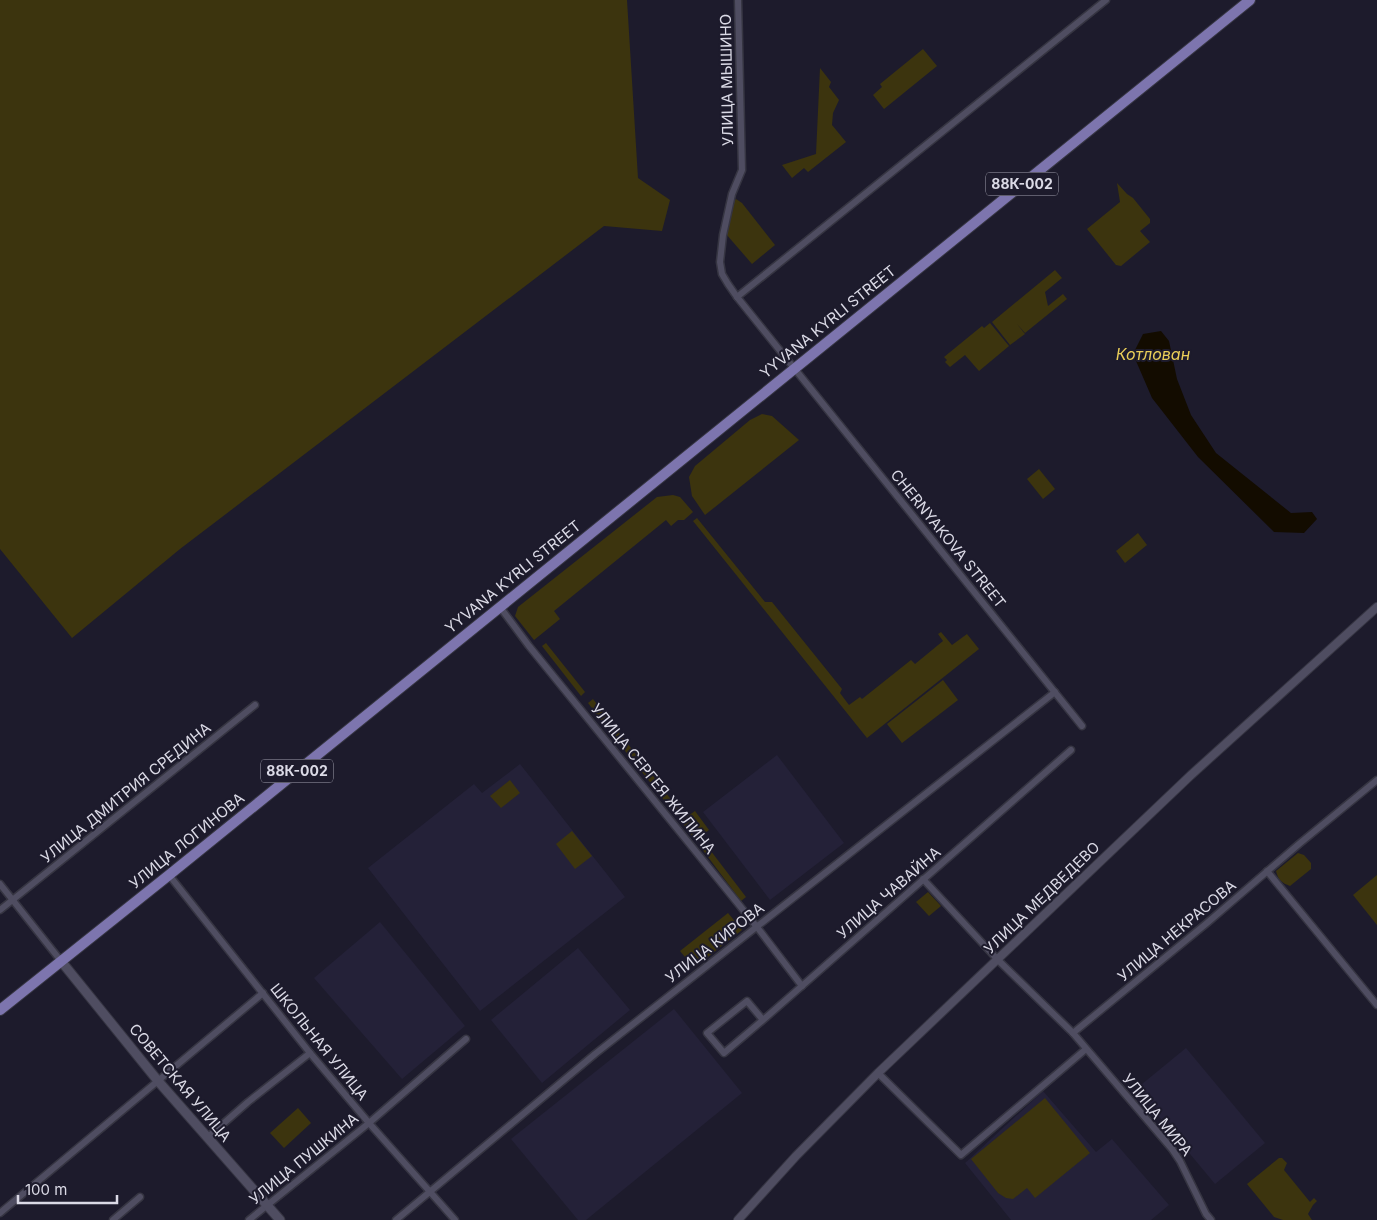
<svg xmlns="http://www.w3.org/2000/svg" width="1377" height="1220" font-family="Inter,sans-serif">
	<rect width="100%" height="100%" fill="#1d1b2c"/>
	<!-- built -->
	<g fill="#242138">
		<path d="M777 755 844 843 770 900 703 812Z"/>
		<path d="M520 764 625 897 480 1011 368 868 474 784 482 793Z"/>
		<path d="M380 922 465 1026 402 1079 314 978Z"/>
		<path d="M578 948 630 1010 542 1083 491 1020Z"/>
		<path d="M674 1009 742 1093 586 1220H578L511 1139Z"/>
		<path d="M1186 1048 1265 1143 1215 1184 1136 1089Z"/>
		<path d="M1043 1091 1096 1152 1112 1139 1169 1205 1151 1220H1011L965 1163Z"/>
	</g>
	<!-- green -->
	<g fill="#3c340e">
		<path d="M0 0H627L638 178 670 200 662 231 604 226 180 549 72 638 0 549Z"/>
		<path d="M923 49 937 66 884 109 873 95 882 87 880 84Z"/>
		<path d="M820 68 831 82 829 87 839 100 833 113 832 125 846 142 808 172 804 168 792 178 782 165 816 154Z"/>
		<path d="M1117 183 1127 194 1133 198 1150 219V223L1140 231 1150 242 1121 266 1116 265 1087 229 1120 202Z"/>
		<path d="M736 199 742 203 775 245 752 264 726 234 733 202Z"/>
		<path d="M1055 270 1062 278 1045 292 1048 306 1063 294 1067 299 1025 333 1017 324 1025 334 1010 345 992 322Z"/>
		<path d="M990 323 1009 346 979 371 965 355 950 367 945 362 947 360 944 357 982 326 984 328Z"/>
		<path d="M762 414 772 416 799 440 705 515 692 496 689 477 695 466 750 420Z"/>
		<path d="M1039 469 1055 489 1043 499 1027 479Z"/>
		<path d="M673 495 680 497 693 512 684 520H678L671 526 666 520 554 611 560 619 534 640 515 616 518 607 657 497Z"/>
		<path d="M697 518 765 602H772L842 689 840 693 849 705 860 697 862 699 911 660 915 664 943 641 938 634 941 632 952 645 967 634 979 649 867 738 693 521Z"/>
		<path d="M1138 533 1147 545 1125 563 1116 551Z"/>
		<path d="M546 643 585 692 581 696 542 646Z"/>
		<path d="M943 680 958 700 902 743 887 724Z"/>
		<path d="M593 699 641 761 636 765 588 703Z"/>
		<path d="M647 768 679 810 674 813 642 772Z"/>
		<path d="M510 780 520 793 501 808 490 796Z"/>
		<path d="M695 811 709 830 695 840 681 821Z"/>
		<path d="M572 831 592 856 575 869 556 844Z"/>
		<path d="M704 842 746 897 741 901 699 845Z"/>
		<path d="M1298 853 1304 855 1311 863V869L1290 886C1282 883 1278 880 1276 871Z"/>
		<path d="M1377 875V925L1353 895Z"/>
		<path d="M928 892 941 906 929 916 916 902Z"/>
		<path d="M728 913 742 930 694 968 680 951Z"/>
		<path d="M1045 1098 1090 1153 1035 1198 1027 1188 1013 1199 1006 1198 998 1193 971 1159Z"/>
		<path d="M298 1108 311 1123 284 1148 270 1133Z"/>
		<path d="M1279 1158H1282L1287 1163 1284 1170 1310 1202 1314 1198 1317 1201 1313 1205 1308 1214 1312 1220H1283L1274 1217 1247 1184Z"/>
	</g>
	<!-- water -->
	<path fill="#130c00" d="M1161 331 1169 341 1177 379 1191 415 1216 453 1291 513 1312 512 1317 519 1304 533 1274 532 1198 457 1152 398 1133 354 1143 334Z"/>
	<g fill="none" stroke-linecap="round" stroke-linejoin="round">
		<!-- minor casing -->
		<g stroke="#363542" stroke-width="9">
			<g id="minor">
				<path d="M738 0 742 170 732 194 723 235 720 262 722 274 728 284 737 297 786 358 1082 726"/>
				<path d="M737 297 1106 0"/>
				<path d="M500 607 529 646 757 927 802 986"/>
				<path d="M1267 871 1377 1005"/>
				<path d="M169 875 310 1053 369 1123 455 1220"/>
				<path d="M923 879 998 960 1073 1033 1172 1149 1180 1161 1206 1214 1211 1220"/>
				<path d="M0 884 61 961"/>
				<path d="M0 910 255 705"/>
				<path d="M763 1020 747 1001 707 1033 724 1053 763 1020 1071 750"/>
				<path d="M1073 1033 1207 923 1299 844 1377 780"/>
				<path d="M878 1073 961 1155 1086 1049"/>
				<path d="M208 1137 248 1102 310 1053"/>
				<path d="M0 1213 263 993"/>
				<path d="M113 1220 140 1197"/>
				<path d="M249 1220 369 1123 466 1039"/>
				<path d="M396 1220 595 1054 1055 692"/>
			</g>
		</g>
		<!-- tertiary casing -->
		<g stroke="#363542" stroke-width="10">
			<path id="tertiary" d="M738 1220 796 1156 878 1073 1191 775 1377 607"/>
		</g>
		<!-- secondary casing -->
		<g stroke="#363542" stroke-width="11">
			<path id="secondary" d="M61 961 158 1081 280 1220"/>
		</g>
		<!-- primary casing -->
		<g stroke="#363542" stroke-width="12">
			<path id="primary" d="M0 1010 169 875 1250 0"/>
		</g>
		<!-- minor -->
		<use href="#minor" stroke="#4f4d61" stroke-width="6"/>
		<!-- tertiary -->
		<use href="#tertiary" stroke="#4f4d61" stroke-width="8"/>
		<!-- secondary -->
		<use href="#secondary" stroke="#4f4d61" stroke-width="9"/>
		<!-- primary -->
		<use href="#primary" stroke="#7d75ae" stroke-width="10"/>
	</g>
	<g text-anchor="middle" stroke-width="4" stroke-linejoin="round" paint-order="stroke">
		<!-- shield labels -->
		<g fill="#1d1b2c" stroke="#a2a1ae" stroke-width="1">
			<rect x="986" y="172.5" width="72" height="23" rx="4"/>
			<rect x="261" y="759.5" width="72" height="23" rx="4"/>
		</g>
		<g font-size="14" font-weight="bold" fill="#dbdae6">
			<text x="1022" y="189">88К-002</text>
			<text x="297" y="776">88К-002</text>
		</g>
		<!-- street labels -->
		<g font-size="15" fill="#dbdae6" stroke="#1d1b2c">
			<text transform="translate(727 80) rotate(-91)" y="5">УЛИЦА МЫШИНО</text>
			<text transform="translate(828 322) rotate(-39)" y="5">YYVANA KYRLI STREET</text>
			<text transform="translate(948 539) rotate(51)" y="5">CHERNYAKOVA STREET</text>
			<text transform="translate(513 577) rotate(-39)" y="5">YYVANA KYRLI STREET</text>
			<text transform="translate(653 779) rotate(51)" y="5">УЛИЦА СЕРГЕЯ ЖИЛИНА</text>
			<text transform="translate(126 793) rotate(-39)" y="5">УЛИЦА ДМИТРИЯ СРЕДИНА</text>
			<text transform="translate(187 841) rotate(-39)" y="5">УЛИЦА ЛОГИНОВА</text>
			<text transform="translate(889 893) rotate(-41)" y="5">УЛИЦА ЧАВАЙНА</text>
			<text transform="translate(1042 898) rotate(-44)" y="5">УЛИЦА МЕДВЕДЕВО</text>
			<text transform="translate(1177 931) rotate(-40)" y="5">УЛИЦА НЕКРАСОВА</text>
			<text transform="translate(715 943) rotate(-38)" y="5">УЛИЦА КИРОВА</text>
			<text transform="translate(319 1042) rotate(51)" y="5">ШКОЛЬНАЯ УЛИЦА</text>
			<text transform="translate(180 1083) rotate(50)" y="5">СОВЕТСКАЯ УЛИЦА</text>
			<text transform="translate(1157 1115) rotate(51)" y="5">УЛИЦА МИРА</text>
			<text transform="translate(304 1159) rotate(-39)" y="5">УЛИЦА ПУШКИНА</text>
		</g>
		<!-- water labels -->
		<g font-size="16" font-style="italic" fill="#eace59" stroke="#1d1b2c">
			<text x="1153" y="360">Котлован</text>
		</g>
	</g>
	<!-- scale -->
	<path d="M18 1195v8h99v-8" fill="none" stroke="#dbdae6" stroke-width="2.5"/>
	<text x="25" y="1195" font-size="15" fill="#dbdae6" stroke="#1d1b2c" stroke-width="4" paint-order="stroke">100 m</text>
</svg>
